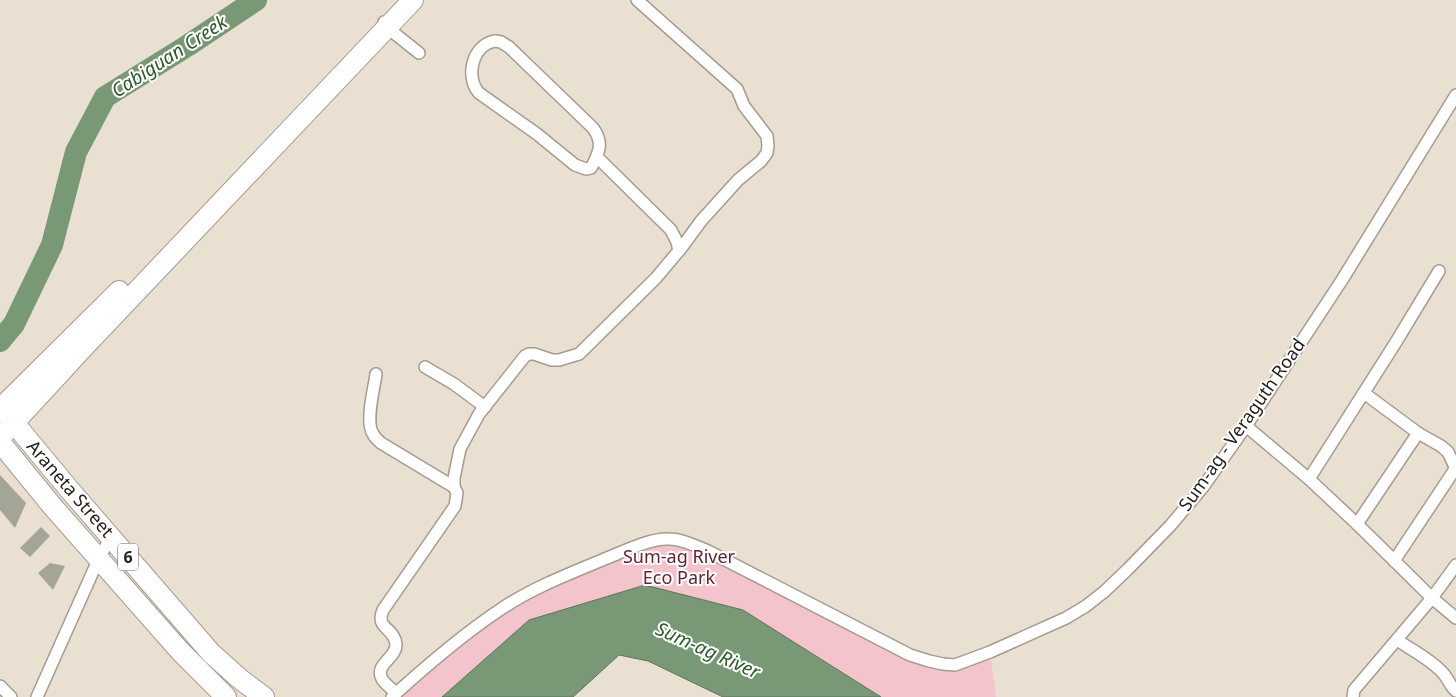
<svg xmlns="http://www.w3.org/2000/svg" width="1456" height="697" font-family="'Noto Sans',sans-serif">
	<rect width="100%" height="100%" fill="#eae0d2"/>
	<!-- green -->
	<path fill="#f4c4cc" d="M668 538 779 588 943 664 990 652 996 697H881L743 610 529 620 442 697H392L454 643 544 586Z"/>
	<!-- water -->
	<path fill="#789876" stroke="#5e745a" d="M645 585 743 610 881 697H723L648 661 619 655 573 697H442L529 620Z"/>
	<g fill="none" stroke-linecap="round" stroke-linejoin="round">
		<!-- river -->
		<path stroke="#789876" stroke-width="22" d="M0 341 14 324 52 245 76 152 105 97 187 46 256 0"/>
	</g>
	<!-- building -->
	<g fill="#a4a596">
		<path d="M0 475 26 503 15 528 0 510Z"/>
		<path d="M41 527 50 536 30 557 20 548Z"/>
		<path d="M50 563 65 566 53 590 38 573Z"/>
	</g>
	<g fill="none" stroke-linecap="round" stroke-linejoin="round">
		<!-- street casing -->
		<g stroke="#a59b8f" stroke-width="14">
			<g id="street">
				<path d="M384 22 394 33 419 53"/>
				<path d="M495 41 501 42 509 47 593 128C604 143 599 153 591 168L586 169 575 165 537 134 479 93C465 77 472 45 495 41Z"/>
				<path d="M597 157 671 230 677 242 679 251"/>
				<path d="M425 367 454 384 485 407"/>
				<path d="M376 374C374 389 365 422 373 434 375 438 379 441 381 443L454 487"/>
				<path d="M1364 393 1418 433 1441 446 1448 452 1456 469"/>
				<path d="M1246 426 1309 479 1357 524 1432 598 1354 690 1353 697"/>
				<path d="M1309 479 1396 342 1439 271"/>
				<path d="M1357 524 1418 433"/>
				<path d="M1394 561 1455 469"/>
				<path d="M1456 565 1432 598 1456 618"/>
				<path d="M1397 640C1412 650 1430 659 1442 672 1448 678 1450 686 1456 691"/>
				<path d="M0 686 11 697"/>
				<path d="M396 693C392 689 385 684 382 679 374 664 397 658 396 644 394 627 375 629 383 610L455 506 457 493 454 487V478L460 449 479 414 525 356 529 354H534L552 360H559L579 354 656 278 682 247 701 221 738 180 761 161 767 153 768 146 767 136 744 106 737 89 637 0"/>
				<path d="M37 697 99 558 111 537"/>
				<path d="M392 697C426 666 462 635 501 609 534 587 571 573 607 558 625 551 650 538 669 539 682 539 696 546 708 551L910 655 929 661 943 664 955 665 990 652 1066 618 1086 606 1105 591 1128 569 1170 526 1203 487 1246 426 1342 280 1456 95"/>
			</g>
		</g>
		<!-- highway casing -->
		<g stroke="#a59b8f" stroke-width="22">
			<g id="highway">
				<path d="M0 409 119 291"/>
				<path d="M5 412 68 488 211 653 240 679 264 697"/>
				<path d="M0 438 82 349 413 0"/>
				<path d="M0 442 53 507 180 651 226 697"/>
			</g>
		</g>
		<!-- street -->
		<use href="#street" stroke="#fff" stroke-width="11"/>
		<!-- highway -->
		<use href="#highway" stroke="#fff" stroke-width="20"/>
	</g>
	<g text-anchor="middle" stroke-width="4" stroke-linejoin="round" paint-order="stroke">
		<!-- shield labels -->
		<rect fill="#fff" stroke="#64625f" stroke-width="1" x="118" y="543.5" width="20" height="27" rx="4"/>
		<g font-size="16" font-weight="bold" fill="#221f1a">
			<text x="128" y="563">6</text>
		</g>
		<!-- street labels -->
		<g font-size="18" fill="#221f1a" stroke="#fff">
			<text transform="translate(1242 425) rotate(-55)" y="6">Sum-ag - Veraguth Road</text>
			<text transform="translate(70 489) rotate(49)" y="6">Araneta Street</text>
		</g>
		<!-- park labels -->
		<g font-size="18" fill="#612233" stroke="#fff">
			<text x="679" y="563">Sum-ag River<tspan x="679" dy="21">Eco Park</tspan></text>
		</g>
		<!-- water labels -->
		<g font-size="19" font-style="italic" fill="#2b5a2b" stroke="#fff">
			<text transform="translate(169 56) rotate(-33)" y="7">Cabiguan Creek</text>
			<text transform="translate(708 650) rotate(24)" y="7">Sum-ag River</text>
		</g>
	</g>
</svg>
